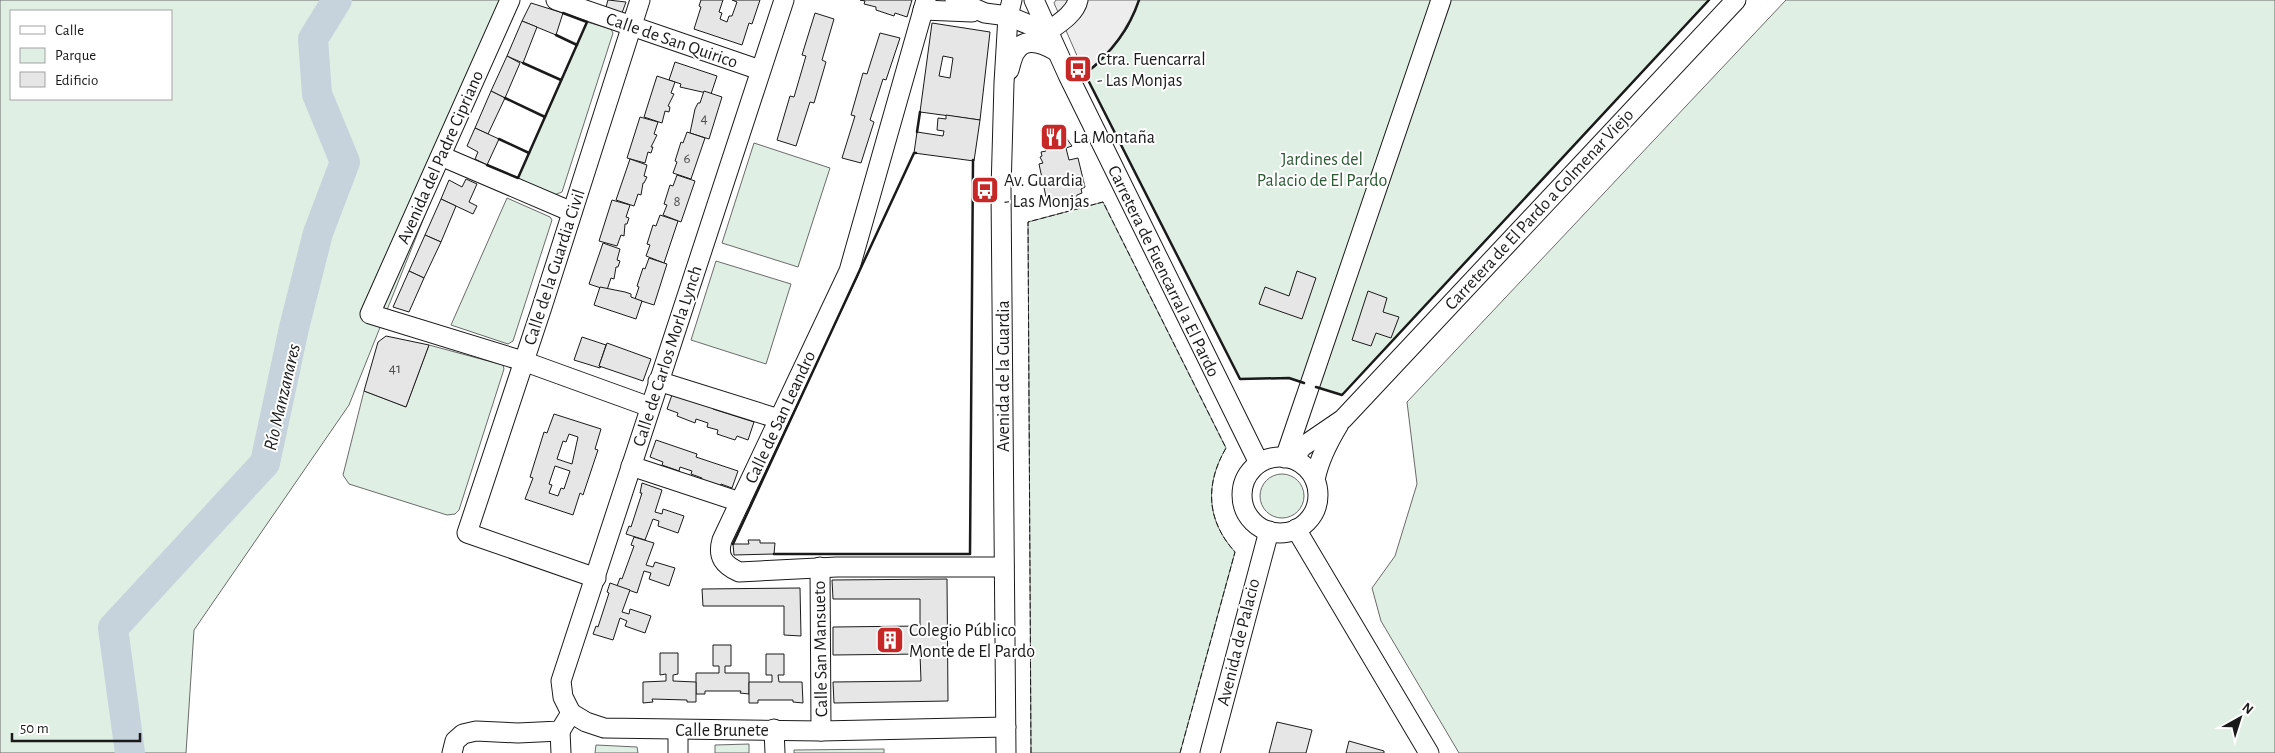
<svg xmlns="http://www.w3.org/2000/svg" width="2275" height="753" font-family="'Alegreya Sans',sans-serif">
	<rect width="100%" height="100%" fill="#fff"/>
	<!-- green -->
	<g fill="#e0efe3" stroke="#6a6a6a" fill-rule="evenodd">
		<path d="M0 0H511L349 405 194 630 186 753H0ZM11 11H171V99H11Z"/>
		<path d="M1139 0H1709L1342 395 1289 378 1240 379 1085 74C1105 58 1131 24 1139 0Z"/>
		<path d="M1786 0H2275V753H1459L1381 621 1372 588 1395 556 1417 484 1407 402Z"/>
		<path d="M587 22 611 29 613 33 562 192 554 195 518 178Z"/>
		<path d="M754 143 830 168 798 267 722 243Z"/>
		<path d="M507 198 550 217 552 220 513 341 508 344 451 325Z"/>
		<path d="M1103 202 1226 448C1205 484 1206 520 1235 552L1180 753H1031L1028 222Z"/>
		<path d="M716 261 791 284 766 364 691 340Z"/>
		<path d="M429 345 503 365 504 369 459 510 455 514 447 515 349 484 343 475 364 391 406 407Z"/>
		<circle cx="1282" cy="496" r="22"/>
		<path d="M749 744V753H715V745Z"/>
		<path d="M596 745 637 747 638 753H595Z"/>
		<path d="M884 749V753H794V750Z"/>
	</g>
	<!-- parking -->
	<path fill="#ededed" stroke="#6a6a6a" d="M1056 0H1139L1128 27 1119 40 1098 64 1085 74 1054 3Z"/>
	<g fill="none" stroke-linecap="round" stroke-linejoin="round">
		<!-- river -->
		<path stroke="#c6d2dc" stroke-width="30" d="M130 753 113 628 265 463 294 328 318 233 345 162 317 94 313 39 337 0"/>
	</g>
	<!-- building -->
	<g fill="#e6e6e6" stroke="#1a1a1a" fill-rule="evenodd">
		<path d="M608 0 626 2 622 13 606 7Z"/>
		<path d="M701 0H723L719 12 722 13 720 19 727 22 729 16H732L737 2 732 0H760L752 24 749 23 742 45 694 29 701 7 699 6Z"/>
		<path d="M860 0H912L907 17 895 13 894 16 876 10V7L864 4 865 1Z"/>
		<path d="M531 3 563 13 556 35 522 21Z"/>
		<path d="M815 13 834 19 822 60 826 62 814 103 810 102 796 146 777 140 790 96 794 97 806 56 802 55Z"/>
		<path d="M522 21 537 27 523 63 507 56Z"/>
		<path d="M932 23 990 32 980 120 920 112ZM943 56 953 58 950 78 939 76Z"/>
		<path d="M880 33 900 38 886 80 883 79 870 120 874 122 861 163 842 158 855 116 851 115 863 73 867 74Z"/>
		<path d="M507 56 520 63 505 98 491 91Z"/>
		<path d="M675 62 717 76 711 94 680 87 681 84 669 80Z"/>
		<path d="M657 76 675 82 671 93 674 94 668 106 670 107 669 112 665 111 662 123 644 117Z"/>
		<path d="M491 91 505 98 488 134 475 128Z"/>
		<path d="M704 91 722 97 709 139 690 133 695 109 698 103H700Z"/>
		<path d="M946 115 980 120 974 161 914 153 917 132 943 136 944 131 937 130 938 118 946 119Z"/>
		<path d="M640 117 658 122 654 134 657 135 651 147H653L651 153 648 152 645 163 627 158Z"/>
		<path d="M1058 127 1060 136 1064 135 1072 146 1066 148 1069 160 1078 158 1085 187 1081 189 1082 193 1077 195 1076 198 1058 203 1057 199 1050 200 1049 196 1046 197 1039 164 1043 163 1040 157 1042 156 1041 152 1046 151 1041 130Z"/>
		<path d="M475 128 499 139 487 165 475 159 478 152 467 146Z"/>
		<path d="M687 132 705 138 691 179 673 173 677 162 675 161 681 142 683 143Z"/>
		<path d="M630 159 647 165 644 176 647 177 644 183H643L641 195 638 194 634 206 616 200Z"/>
		<path d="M677 175 695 181 681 222 663 215 667 205 664 204 670 185 673 186Z"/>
		<path d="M466 179 477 184 469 202 477 206 473 214 441 199 449 180 462 187Z"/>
		<path d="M441 199 456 206 441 242 425 235Z"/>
		<path d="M612 200 630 205 626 217 629 218 627 224H625L624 236 621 235 617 246 599 241Z"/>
		<path d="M660 215 678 221 664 263 646 256 650 245 647 244 653 225 656 226Z"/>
		<path d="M425 235 441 242 424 278 409 271Z"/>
		<path d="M603 243 620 249 617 260 620 261 618 267H616L614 279 611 278 607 290 589 284Z"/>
		<path d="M649 258 667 264 654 305 635 299 639 287 637 286 643 268 645 269Z"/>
		<path d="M409 271 424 278 409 312 393 307Z"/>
		<path d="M1297 271 1316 278 1302 319 1259 304 1265 287 1289 296Z"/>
		<path d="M600 287 625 292 631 294V297L642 301 636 319 594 305Z"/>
		<path d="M1368 291 1387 298 1383 312 1399 317 1391 338 1376 333 1371 346 1352 340Z"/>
		<path d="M386 336 429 345 406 407 364 391 378 342Z"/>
		<path d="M582 337 606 345 599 366H601L600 368 574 360Z"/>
		<path d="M607 343 651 359 643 381 599 366Z"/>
		<path d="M673 392 714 405 713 409 754 422 748 440 737 436 735 440 717 434 718 430 707 427 708 423 696 419 695 423 677 416 678 413 667 409Z"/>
		<path d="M554 414 601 429 595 449 598 450 583 495 580 493 573 515 525 499 533 478 530 477 544 432 547 433ZM569 434 578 437 572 464 557 459 563 441 566 442ZM555 466 570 471 564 489 561 488 558 496 549 493 552 485 549 484Z"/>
		<path d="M656 440 697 454 696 457 738 471 732 488 721 484 719 488 701 482 702 478 691 474 692 471 680 467 679 471 662 465 663 462 650 457Z"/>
		<path d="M642 483 662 490 655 512 662 514 663 509 684 516 678 533 658 526 659 521 653 519 645 540 626 534 629 526 631 527 642 493H640Z"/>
		<path d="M634 537 654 543 646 565 653 567 655 562 675 568 669 586 649 579 651 573 644 571 637 593 617 586 620 578 622 579 634 546 631 545Z"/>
		<path d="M748 540H760V543H775L774 554 734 555 733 544H749Z"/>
		<path d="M947 579 948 701 834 703 833 682 921 681 920 654 833 655V627L920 626V599H833L832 580Z"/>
		<path d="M610 583 630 590 622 612 629 614 630 609 651 616 645 633 625 626 627 621 620 618 613 640 593 634 596 626 598 627 609 593 607 592Z"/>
		<path d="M800 588 801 636 784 635V606H703L702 589Z"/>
		<path d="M713 645H731V666H725V673H749V694L740 693 741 691H705V694H696V673H719V666H713Z"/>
		<path d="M660 653H678V674L673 675V681L696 682V702H687V700L652 699 653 702 643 703V682L666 681V674L660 675Z"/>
		<path d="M766 654H784V675H778L779 682H802L803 703 793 702V700H758V703H749V682H772V675H766Z"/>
		<path d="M1277 722 1312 730 1306 753H1269Z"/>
		<path d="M1349 741 1384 751V753H1346Z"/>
	</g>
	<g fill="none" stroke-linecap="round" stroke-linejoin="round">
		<!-- minor casing -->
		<g stroke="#1a1a1a" stroke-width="21">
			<g id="minor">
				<path d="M510 0 370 314 523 361 650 407"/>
				<path d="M556 0 760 70"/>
				<path d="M926 0 849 271 722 540C717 557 724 565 739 572L837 567H1004"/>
				<path d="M955 0 985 13 1008 16 1047 32"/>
				<path d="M1034 0 1068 75 1259 463"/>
				<path d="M923 10 972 12"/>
				<path d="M1047 32C1058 24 1075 14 1078 0"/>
				<path d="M1009 70C1011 64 1012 56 1016 51 1025 36 1044 44 1056 51"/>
				<path d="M441 156 572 212"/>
				<path d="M658 381 779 419"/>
				<circle cx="1280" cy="495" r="38"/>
				<path d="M1285 458 1441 0"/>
				<path d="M1293 459 1302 447 1343 419 1736 0"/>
				<path d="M631 466 740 502"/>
				<path d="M1315 480C1319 459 1328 442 1339 424"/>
				<path d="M1296 529 1429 753"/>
				<path d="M820 567 821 731"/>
				<path d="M596 578 467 533 542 307 640 0"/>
				<path d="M571 713 563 697 561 681 784 0"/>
				<path d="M571 713 586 722 604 728 821 731 1006 727"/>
				<path d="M774 729 775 753"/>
				<path d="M560 731 561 753"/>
				<path d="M452 753 455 741 463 734 476 731 518 733 560 731 571 713"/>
				<path d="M678 753V730"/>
				<path d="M1006 753 1001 190 1004 83 1008 16 1012 0"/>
				<path d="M1210 753 1269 531"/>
			</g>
		</g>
		<!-- minor -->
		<use href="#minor" stroke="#fff" stroke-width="19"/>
		<!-- fence -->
		<path stroke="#1a1a1a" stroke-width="1" stroke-dasharray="6 2.5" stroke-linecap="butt" d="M1031 753 1028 222 1103 202 1226 448C1205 484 1206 520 1235 552L1180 753"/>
		<!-- wall -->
		<g stroke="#1a1a1a" stroke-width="2.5">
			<path d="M1139 0C1129 30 1110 54 1085 74L1240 379 1289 378 1304 383"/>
			<path d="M556 35 577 45"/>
			<path d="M523 63 561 80"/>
			<path d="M505 98 545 117"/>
			<path d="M917 132 920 112"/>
			<path d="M499 139 529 153"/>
			<path d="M487 165 518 178 587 22 563 13"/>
			<path d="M1316 387 1342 395 1709 0"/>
			<path d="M733 544 914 153H916"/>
			<path d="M774 554H970L973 160"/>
		</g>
	</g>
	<!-- icons -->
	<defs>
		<g id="bus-square" transform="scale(1.4375)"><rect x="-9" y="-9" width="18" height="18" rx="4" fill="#c62828" stroke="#fff"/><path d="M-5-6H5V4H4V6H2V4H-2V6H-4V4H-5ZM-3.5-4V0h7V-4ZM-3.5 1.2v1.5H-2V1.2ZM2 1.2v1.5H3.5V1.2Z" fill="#fff"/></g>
		<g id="restaurant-square" transform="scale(1.4375)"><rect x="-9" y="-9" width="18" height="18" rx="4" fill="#c62828" stroke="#fff"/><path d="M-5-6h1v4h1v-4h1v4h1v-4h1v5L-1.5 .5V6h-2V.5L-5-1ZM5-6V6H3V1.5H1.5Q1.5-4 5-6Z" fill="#fff"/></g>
		<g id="building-square" transform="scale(1.4375)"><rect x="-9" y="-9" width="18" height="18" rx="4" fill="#c62828" stroke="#fff"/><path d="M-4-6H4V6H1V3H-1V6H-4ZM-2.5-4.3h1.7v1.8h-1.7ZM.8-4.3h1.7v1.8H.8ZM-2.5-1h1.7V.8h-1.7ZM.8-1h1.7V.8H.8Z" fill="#fff"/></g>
	</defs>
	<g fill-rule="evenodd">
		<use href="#bus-square" x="1078" y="69"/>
		<use href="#restaurant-square" x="1054" y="137"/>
		<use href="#bus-square" x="985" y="190"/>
		<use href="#building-square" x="890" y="640"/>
	</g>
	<g text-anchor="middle" stroke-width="4" stroke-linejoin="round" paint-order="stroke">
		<!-- number labels -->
		<g font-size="15" fill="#4d4d4d">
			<text x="704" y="123">4</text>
			<text x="687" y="163">6</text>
			<text x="677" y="206">8</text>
			<text x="395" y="373">41</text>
		</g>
		<!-- street labels -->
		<g font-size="18" fill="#1a1a1a" stroke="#fff">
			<text transform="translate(672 40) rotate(19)" y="6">Calle de San Quirico</text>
			<text transform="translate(440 157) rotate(-66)" y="6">Avenida del Padre Cipriano</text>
			<text transform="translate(1539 209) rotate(-47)" y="6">Carretera de El Pardo a Colmenar Viejo</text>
			<text transform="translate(554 267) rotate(-72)" y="6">Calle de la Guardia Civil</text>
			<text transform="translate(1164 271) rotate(64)" y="6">Carretera de Fuencarral a El Pardo</text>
			<text transform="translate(667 356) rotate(-72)" y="6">Calle de Carlos Morla Lynch</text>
			<text transform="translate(1003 376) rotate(-90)" y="6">Avenida de la Guardia</text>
			<text transform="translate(780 417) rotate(-65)" y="6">Calle de San Leandro</text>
			<text transform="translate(1238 642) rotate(-76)" y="6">Avenida de Palacio</text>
			<text transform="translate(820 649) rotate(-91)" y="6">Calle San Mansueto</text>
			<text x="722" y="736">Calle Brunete</text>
		</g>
		<!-- poi labels -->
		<g font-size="18" fill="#1a1a1a" stroke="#fff" text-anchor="start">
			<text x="1097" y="65">Ctra. Fuencarral<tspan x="1097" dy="21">- Las Monjas</tspan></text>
			<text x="1073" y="143">La Montaña</text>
			<text x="1004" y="186">Av. Guardia<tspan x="1004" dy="21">- Las Monjas</tspan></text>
			<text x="909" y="636">Colegio Público<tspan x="909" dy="21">Monte de El Pardo</tspan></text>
		</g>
		<!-- park labels -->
		<g font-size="18" fill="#2b5a34" stroke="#fff">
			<text x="1322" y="165">Jardines del<tspan x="1322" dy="21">Palacio de El Pardo</tspan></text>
		</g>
		<!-- water labels -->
		<g font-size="19" font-style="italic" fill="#1a1a1a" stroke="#fff">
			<text transform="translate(281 397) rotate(-77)" y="7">Río Manzanares</text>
		</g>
	</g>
	<!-- legend -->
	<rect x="10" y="10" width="162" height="90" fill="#ffffff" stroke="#a3a3a3"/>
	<rect x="20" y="26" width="25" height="8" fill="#ffffff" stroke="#a3a3a3"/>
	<text x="55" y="35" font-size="15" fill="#1a1a1a">Calle</text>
	<rect x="20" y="48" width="25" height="15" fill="#e0efe3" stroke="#a3a3a3"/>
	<text x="55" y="60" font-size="15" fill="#1a1a1a">Parque</text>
	<rect x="20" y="72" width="25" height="15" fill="#e6e6e6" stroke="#a3a3a3"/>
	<text x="55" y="85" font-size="15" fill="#1a1a1a">Edificio</text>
	<!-- north arrow -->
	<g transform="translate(2240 718) rotate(39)" stroke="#ffffff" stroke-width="4" paint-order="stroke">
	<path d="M0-4L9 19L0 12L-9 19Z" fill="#1a1a1a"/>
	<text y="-8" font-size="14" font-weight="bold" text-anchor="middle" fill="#1a1a1a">N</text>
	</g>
	<!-- scale -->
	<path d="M12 733v8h128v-8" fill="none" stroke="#1a1a1a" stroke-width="2.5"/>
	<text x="20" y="733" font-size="15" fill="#1a1a1a" stroke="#ffffff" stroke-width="4" paint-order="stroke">50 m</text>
</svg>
